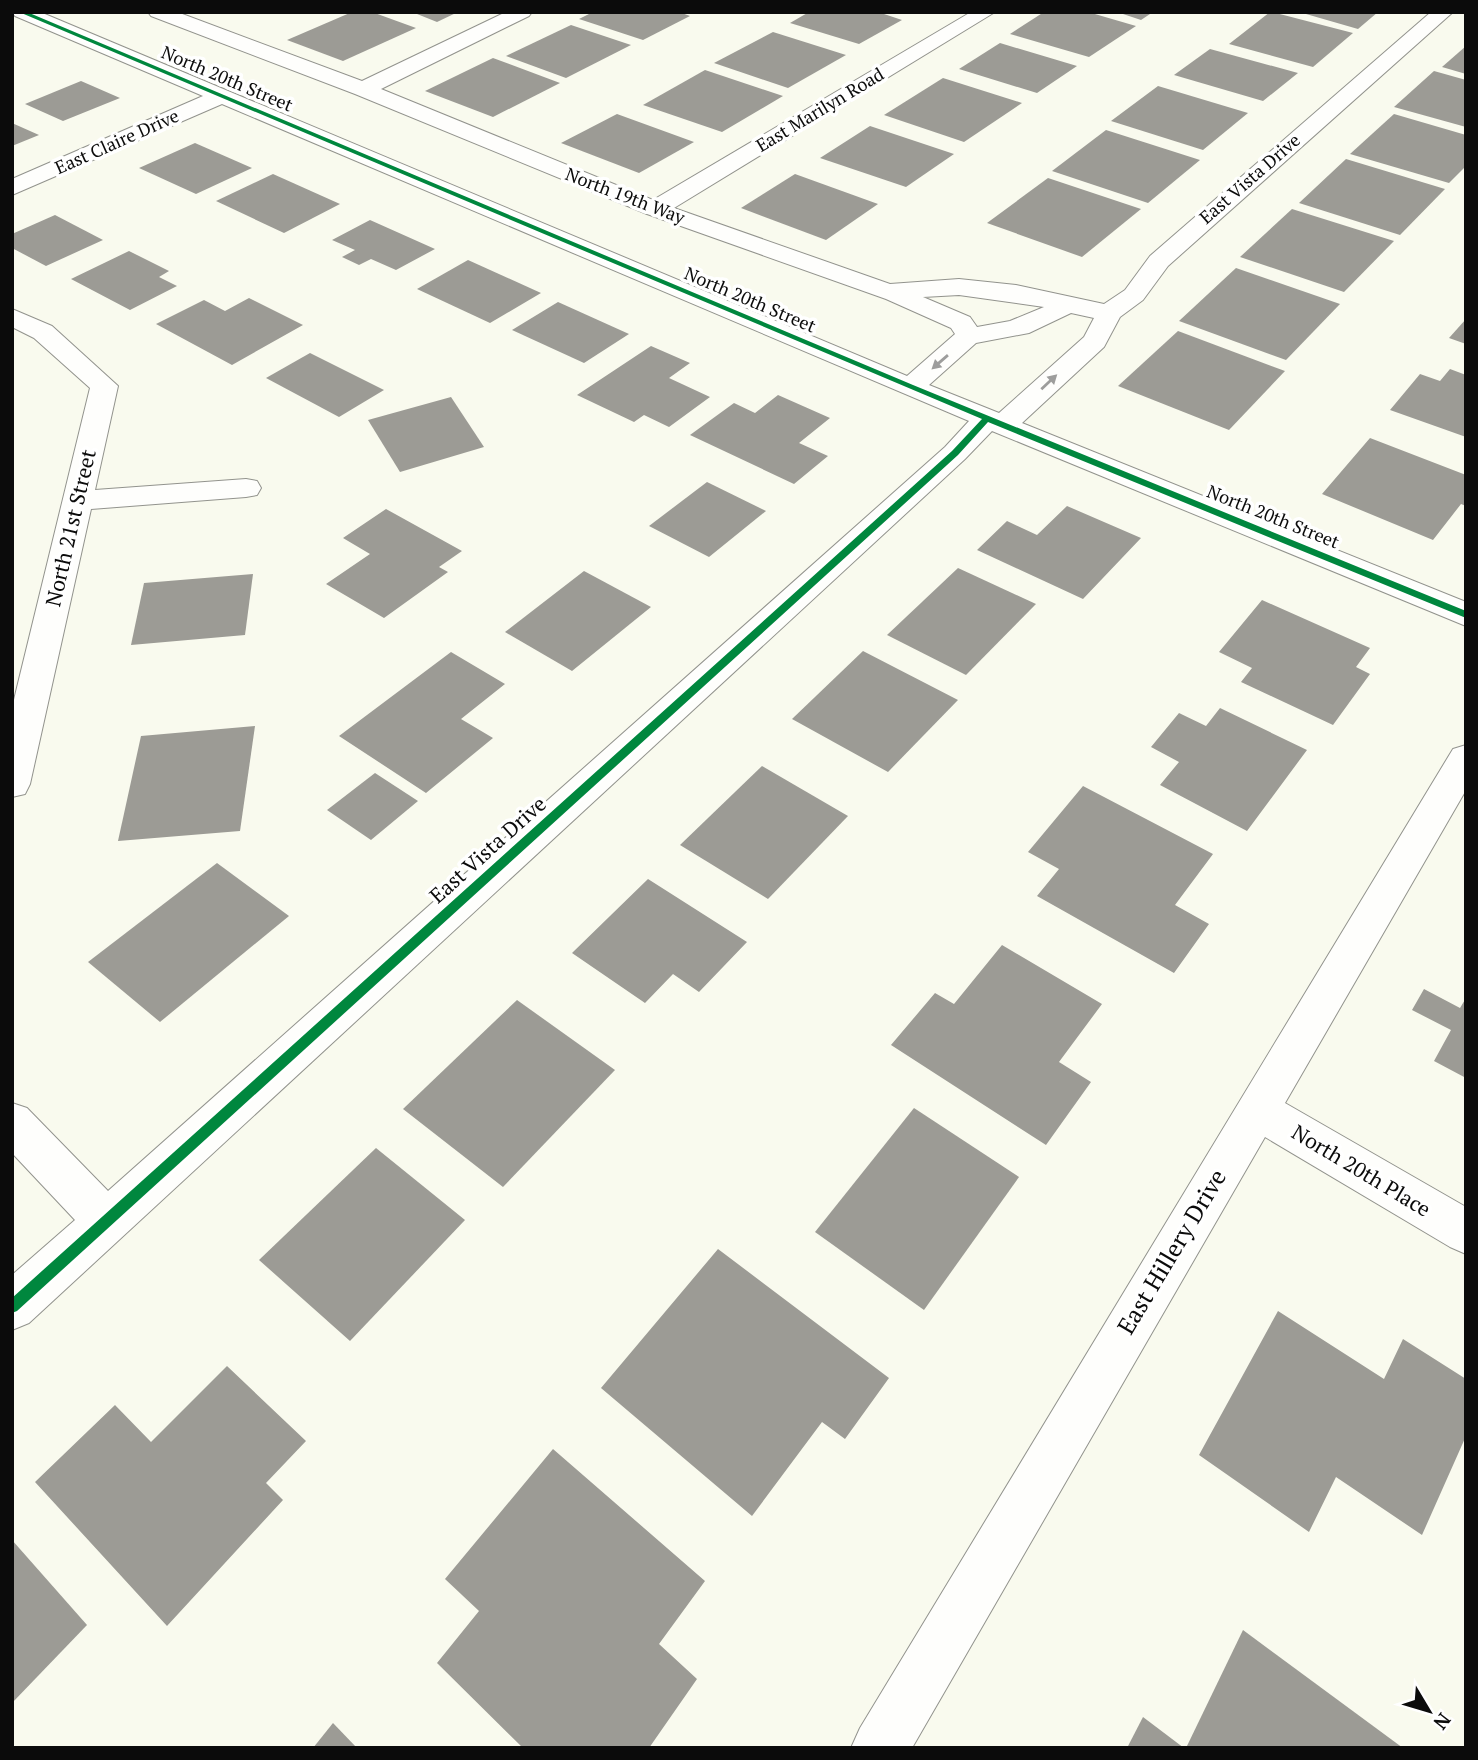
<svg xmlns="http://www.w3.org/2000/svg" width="1478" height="1760" font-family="'PT Serif',serif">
	<rect width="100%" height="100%" fill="#f9faee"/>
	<!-- building -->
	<g fill="#9c9b95">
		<path d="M352 12H372L416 28 343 61 287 40Z"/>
		<path d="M412 12H458L437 22Z"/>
		<path d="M593 12H679L690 16 643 40 579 19Z"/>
		<path d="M809 12H878L902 20 859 44 790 23Z"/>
		<path d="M1044 12H1088L1136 26 1089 57 1010 34Z"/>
		<path d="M1117 12H1153L1141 20Z"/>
		<path d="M1270 12H1272L1353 33 1313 67 1229 44Z"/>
		<path d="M1299 12H1378L1358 29Z"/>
		<path d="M571 25 631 45 566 78 506 56Z"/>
		<path d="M773 32 846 55 788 88 714 63Z"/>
		<path d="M1000 43 1077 66 1037 93 959 69Z"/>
		<path d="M1466 46V74L1442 67Z"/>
		<path d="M1210 49 1298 73 1263 101 1174 75Z"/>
		<path d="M493 58 560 83 493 117 425 91Z"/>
		<path d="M705 70 783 96 722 132 643 105Z"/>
		<path d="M1434 71 1466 80V127L1394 107Z"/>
		<path d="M943 78 1022 103 964 142 884 115Z"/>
		<path d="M81 81 120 98 63 121 25 104Z"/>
		<path d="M1158 86 1248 113 1203 150 1111 121Z"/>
		<path d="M617 114 694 142 639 173 561 143Z"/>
		<path d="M1394 114 1466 135V166L1449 183 1350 154Z"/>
		<path d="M12 123 39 135 12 146Z"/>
		<path d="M870 126 954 154 906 187 820 158Z"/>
		<path d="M1106 130 1200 160 1148 203 1052 171Z"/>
		<path d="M195 143 252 168 196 194 139 168Z"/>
		<path d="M1346 159 1445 189 1400 235 1299 203Z"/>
		<path d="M273 174 340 204 284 233 216 201Z"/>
		<path d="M795 174 878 204 826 240 741 208Z"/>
		<path d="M1048 178 1141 209 1082 257 987 223Z"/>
		<path d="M1292 209 1394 241 1344 292 1240 257Z"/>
		<path d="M55 215 103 240 46 266 12 248V234Z"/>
		<path d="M370 220 435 249 396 270 371 259 359 265 342 257 355 250 332 240Z"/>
		<path d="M129 251 169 271 159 277 177 286 130 310 71 279Z"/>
		<path d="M468 260 541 293 490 323 417 289Z"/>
		<path d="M1236 268 1340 304 1286 360 1179 321Z"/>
		<path d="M249 298 303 325 232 365 156 324 204 300 225 311Z"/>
		<path d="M558 302 629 334 584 363 512 330Z"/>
		<path d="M1466 319V344L1449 338Z"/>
		<path d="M1178 331 1285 371 1229 430 1118 386Z"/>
		<path d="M651 346 690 363 669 378 710 397 669 427 644 415 634 422 577 395Z"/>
		<path d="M310 353 384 390 339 417 266 378Z"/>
		<path d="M1450 369 1466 375V437L1390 410 1420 374 1440 381Z"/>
		<path d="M778 395 830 418 799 443 828 456 794 484 690 435 734 403 755 413Z"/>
		<path d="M451 397 484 447 400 472 368 420Z"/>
		<path d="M1370 438 1466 475V506L1461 504 1433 540 1322 494Z"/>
		<path d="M707 482 766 511 709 557 649 526Z"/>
		<path d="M1067 506 1141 538 1083 599 977 550 1007 521 1037 535Z"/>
		<path d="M386 509 462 551 439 567 448 572 384 618 326 584 370 554 343 538Z"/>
		<path d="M958 568 1036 604 966 675 887 635Z"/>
		<path d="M584 571 651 607 572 671 505 632Z"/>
		<path d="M253 574 245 635 131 645 144 583Z"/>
		<path d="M1262 600 1370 648 1356 667 1370 674 1333 725 1241 682 1252 668 1219 652Z"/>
		<path d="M863 651 958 700 888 772 792 719Z"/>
		<path d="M451 652 505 684 461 719 493 738 426 793 339 736Z"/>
		<path d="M1220 708 1307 750 1247 831 1160 785 1179 762 1151 747 1179 713 1206 726Z"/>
		<path d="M255 726 240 831 118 841 141 736Z"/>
		<path d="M762 766 848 816 768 899 680 845Z"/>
		<path d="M375 773 418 801 371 840 327 810Z"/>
		<path d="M1083 786 1213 854 1175 905 1209 924 1174 973 1037 896 1059 869 1028 852Z"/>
		<path d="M217 863 289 916 160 1022 88 962Z"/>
		<path d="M648 879 747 942 699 992 673 974 645 1003 572 953Z"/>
		<path d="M1002 945 1102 1004 1059 1062 1091 1082 1046 1145 891 1045 935 993 954 1004Z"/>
		<path d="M1424 989 1460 1008 1466 998V1078L1434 1061 1451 1030 1412 1010Z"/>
		<path d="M517 1000 615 1070 503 1187 403 1109Z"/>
		<path d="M914 1108 1019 1177 924 1310 815 1232Z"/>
		<path d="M376 1148 465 1220 350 1341 259 1260Z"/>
		<path d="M718 1249 889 1378 845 1439 822 1422 752 1516 601 1388Z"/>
		<path d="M1278 1311 1384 1379 1403 1339 1466 1379V1436L1422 1535 1336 1477 1309 1532 1199 1455Z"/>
		<path d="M227 1366 306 1441 266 1483 283 1500 167 1626 35 1482 115 1405 151 1442Z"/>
		<path d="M553 1449 705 1581 659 1644 697 1679 649 1748H523L437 1663 479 1611 445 1579Z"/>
		<path d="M12 1540 87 1625 12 1703Z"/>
		<path d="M1243 1630 1403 1748H1186Z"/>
		<path d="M1143 1717 1184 1748H1127Z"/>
		<path d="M333 1723 357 1748H313Z"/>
	</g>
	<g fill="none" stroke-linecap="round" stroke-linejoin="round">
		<!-- minor casing -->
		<g stroke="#92938d" stroke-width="2">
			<g id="minor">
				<path d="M12 12H40L907 376 955 334 951 328 886 299 647 214 355 94 151 16 148 12H177L362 81 506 12H532L529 16 381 89 653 200 971 12H995L674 208 890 284 959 279 1016 285 1104 304 1125 290 1150 256 1431 12H1453L1168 266 1143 300 1120 317 1104 347 1022 423 1466 602V626L992 431 965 459 29 1323 12 1330V1275L75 1220 12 1153V1103L27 1108 108 1191 945 447 969 421 222 104 12 195V179L203 96 15 16ZM959 295 1044 307 1010 321 977 327 970 317 923 297ZM1071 313 1094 318 1084 337 999 413 929 385 976 343 1029 333Z"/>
				<path d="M12 309 52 326 118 386 95 490 246 479 257 481 261 488 257 495 246 497 91 509 30 784 25 794 12 797V708L90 388 34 338 12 327Z"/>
				<path d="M1466 745V790L1285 1103 1466 1207V1254L1450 1247 1265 1137 912 1748H851L860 1728 1453 749Z"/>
			</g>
		</g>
		<!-- minor -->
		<use href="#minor" fill="#fefefc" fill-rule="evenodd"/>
		<!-- cycleway casing -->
		<g stroke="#fff" stroke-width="5">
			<path id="cycleway" d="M19 12H27L913 385 1466 611V618L988 422 958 455 17 1311 12 1313V1298L952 451 982 419Z"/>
		</g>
		<!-- cycleway -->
		<use href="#cycleway" fill="#00873e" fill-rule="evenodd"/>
	</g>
	<!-- one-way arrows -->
	<defs><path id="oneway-solid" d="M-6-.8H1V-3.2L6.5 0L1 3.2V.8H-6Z" transform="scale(1.75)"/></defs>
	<g fill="#9d9d9c">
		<use href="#oneway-solid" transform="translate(940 362) rotate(139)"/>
		<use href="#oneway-solid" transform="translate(1049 382) rotate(-43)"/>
	</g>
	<g text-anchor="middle" stroke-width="7" stroke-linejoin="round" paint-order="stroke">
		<!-- far-street labels -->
		<g font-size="18" fill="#0b0b0b" stroke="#fff">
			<text transform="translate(227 79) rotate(23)" y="6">North 20th Street</text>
			<text transform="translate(820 110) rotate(-31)" y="6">East Marilyn Road</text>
			<text transform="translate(117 142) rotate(-24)" y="6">East Claire Drive</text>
			<text transform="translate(1250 179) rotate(-41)" y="6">East Vista Drive</text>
			<text transform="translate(625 196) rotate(21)" y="6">North 19th Way</text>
			<text transform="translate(750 300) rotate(23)" y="6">North 20th Street</text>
			<text transform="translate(1273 517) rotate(22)" y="6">North 20th Street</text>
		</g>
		<!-- street labels -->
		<g font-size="21" fill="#0b0b0b" stroke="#fff">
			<text transform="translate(71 528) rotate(-77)" y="7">North 21st Street</text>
			<text transform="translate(488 850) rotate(-42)" y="7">East Vista Drive</text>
			<text transform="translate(1361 1171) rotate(31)" y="7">North 20th Place</text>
		</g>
		<!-- near-street labels -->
		<g font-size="24" fill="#0b0b0b" stroke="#fff">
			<text transform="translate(1172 1252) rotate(-59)" y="8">East Hillery Drive</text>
		</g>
	</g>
	<!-- border -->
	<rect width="1478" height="1760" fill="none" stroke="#0b0b0b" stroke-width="28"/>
	<!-- north arrow -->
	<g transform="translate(1429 1711) rotate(128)" stroke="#ffffff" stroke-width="5" paint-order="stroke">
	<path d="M0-5L12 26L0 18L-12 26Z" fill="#0b0b0b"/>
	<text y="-10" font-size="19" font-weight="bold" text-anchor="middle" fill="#0b0b0b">N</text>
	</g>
</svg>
